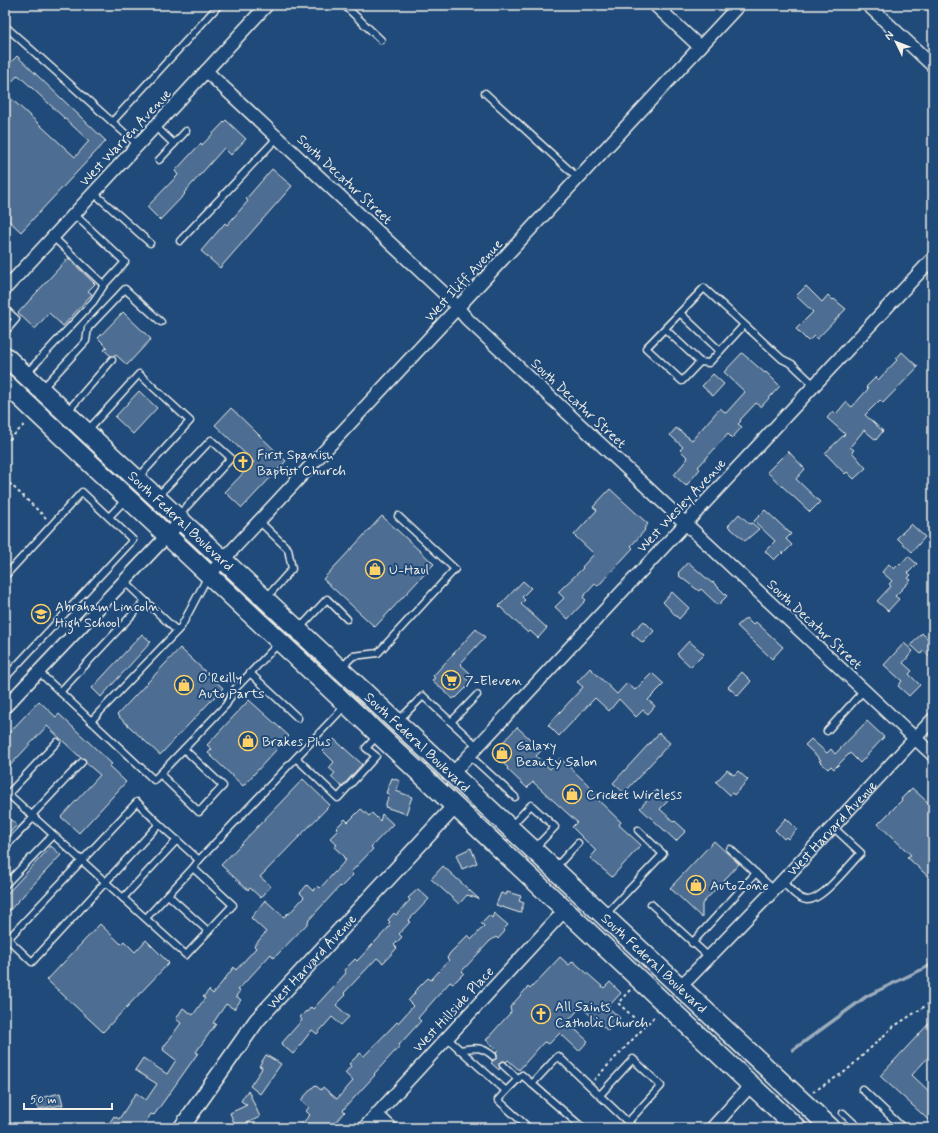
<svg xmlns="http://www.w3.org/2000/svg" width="938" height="1133" font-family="Mynerve,sans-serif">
	<rect width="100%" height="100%" fill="#1f4a7a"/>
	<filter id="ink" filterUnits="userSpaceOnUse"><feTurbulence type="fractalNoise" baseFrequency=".025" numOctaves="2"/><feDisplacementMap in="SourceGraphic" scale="8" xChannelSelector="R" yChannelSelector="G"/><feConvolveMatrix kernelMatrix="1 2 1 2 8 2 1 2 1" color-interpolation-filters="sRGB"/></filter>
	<g filter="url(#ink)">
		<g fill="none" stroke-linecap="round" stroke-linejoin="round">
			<!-- stream -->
			<path stroke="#9cacbb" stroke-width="3.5" d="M793 1050 867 996 933 964"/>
		</g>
		<!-- building -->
		<g fill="#4d6e92" stroke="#f4f1e8">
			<path d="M17 56 106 141 21 232 5 217V93L75 157 89 141 18 75 5 89V68Z"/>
			<path d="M226 120 246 139 231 155 224 148 184 193 185 194 160 220 147 207 178 175 175 171 201 143 202 145Z"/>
			<path d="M272 169 292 186 220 268 201 251 225 223 227 225 248 201 246 199Z"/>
			<path d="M68 258 95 284 88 291 92 294 63 326 49 313 35 329 18 313Z"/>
			<path d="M806 286 822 302 828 295 833 300 834 299 846 309 817 339 814 336 808 341 796 329 813 312 796 296Z"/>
			<path d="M123 312 151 339 127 365 116 355 114 356H111L104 350 107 347 98 338Z"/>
			<path d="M902 352 918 367 883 403 880 400 865 415 883 431 876 440 864 430 850 447 854 450 852 452 866 468 854 479 847 472 845 474 825 453 845 434 827 418 833 411 836 414 846 402 852 407 868 389 866 387 876 377 878 380 897 360 896 359Z"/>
			<path d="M742 353 765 373 766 372 780 386 761 407 756 403 740 420 741 421 738 424 742 427 732 438 728 434 698 467 700 469 686 486 674 475 688 458 680 450 683 447 670 435 676 428 692 440 720 408 726 413 745 392 724 372Z"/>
			<path d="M713 374 724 384 713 396 702 386Z"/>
			<path d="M139 391 157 408 133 434 115 417Z"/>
			<path d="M231 408 286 461 242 508 225 492 254 462 215 425Z"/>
			<path d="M788 451 805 469 796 479 820 502 810 512 767 472Z"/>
			<path d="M610 489 648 524 644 529 645 530 631 546 633 548 598 586 595 584 583 597 586 600 568 619 555 607 564 598 558 592 583 568 582 567 594 554 574 535 597 510 593 507Z"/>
			<path d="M765 510 791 534 786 539 792 545 783 554 782 552 774 560 765 551 775 541 754 521Z"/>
			<path d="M739 514 750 524 752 523 759 529 745 541 728 526Z"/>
			<path d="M382 516 434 564 375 627 323 579Z"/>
			<path d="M911 524 925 537 912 552 897 538Z"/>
			<path d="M908 556 917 564 908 573 911 575 908 578 911 580 895 596 899 599 888 611 877 601 891 586 889 584 892 581 882 572 889 564 894 569 899 564 900 565Z"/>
			<path d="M688 562 712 583 713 582 727 596 718 605 701 589 699 591 679 576 680 575 678 573Z"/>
			<path d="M523 581 531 588 522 597 525 600 521 604 547 628 538 638 530 631 528 633 499 606Z"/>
			<path d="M672 592 689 608 679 619 663 602Z"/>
			<path d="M746 618 753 625 756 622 783 647 772 659 737 626Z"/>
			<path d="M644 621 654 631 643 643 632 634V632Z"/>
			<path d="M476 629 485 637 460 664 470 673 465 678 471 683 456 698 455 697 453 699 432 680 435 678 433 676Z"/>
			<path d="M922 633 933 644V660L923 651 921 654 911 645Z"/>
			<path d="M142 634 151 642 101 697 92 688Z"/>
			<path d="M689 641 704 654 691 667 677 654Z"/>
			<path d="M904 643 913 651 903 663 912 671 909 674 920 685 909 696 898 686 902 681 884 665Z"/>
			<path d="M180 648 223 688 160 755 117 715Z"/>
			<path d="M590 668 617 694 627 683 635 690 652 673 664 684 648 700 655 706 648 714 643 710 636 717 619 699 609 711 595 698 559 736 548 725 583 687 577 682Z"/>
			<path d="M742 672 751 681 738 696 728 687Z"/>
			<path d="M249 700 289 736 243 786 208 753 212 749 207 745Z"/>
			<path d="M39 701 56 717 59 714 112 764 109 766 126 782 79 833 61 817 100 775 86 763 85 759 81 758 47 726 5 771V737Z"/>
			<path d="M867 721 884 737 860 763 850 753 834 769 831 766 828 769 819 761 821 760 805 745 811 739 827 753 831 749 835 754Z"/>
			<path d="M517 727 542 750 536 756 550 769 560 758 599 795 596 798 621 822 619 825 641 845 612 877 590 858 596 851 572 827 577 822 533 782 527 788 507 769 508 768 493 753Z"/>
			<path d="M659 733 670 743 624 793 613 783Z"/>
			<path d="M334 739 362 764 342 787 331 777 335 773 329 768 334 762 323 751Z"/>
			<path d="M727 770 734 775 738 771 748 780 734 795 732 793 730 795 716 782Z"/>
			<path d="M392 778 400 781 396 791 412 797 406 814 385 807 389 794 386 793Z"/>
			<path d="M303 779 330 805 260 877 271 886 261 898 250 888 248 890 221 865Z"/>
			<path d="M912 788 933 807V881L907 857 911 855 878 824 902 800 901 799Z"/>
			<path d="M656 790 668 801 660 809 674 822 675 821 686 831 676 841 640 808Z"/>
			<path d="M361 809 369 816 372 813 380 821 382 814 393 824 371 847 373 849 351 872 353 875 341 887 340 886 308 921 309 922 274 958 271 954 238 990 240 991 236 996 241 1000 234 1009 226 1004 213 1023 216 1024 196 1052 198 1053 154 1115 151 1114 142 1128H106L114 1116 119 1119 136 1093 146 1100 157 1084 135 1070 143 1058 167 1074 176 1060 163 1050 164 1048H163L181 1023 176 1019 183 1008 193 1015 205 998 203 997 209 990 213 994 234 967 236 970 256 948 254 946 266 932 251 918 265 900 284 917 288 913 289 914 304 897 300 893 307 885 313 891 318 886 320 888 346 860 343 857 344 856 334 847 337 845 330 838 338 830 336 828 345 819 348 822Z"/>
			<path d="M5 815 17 825 5 838Z"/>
			<path d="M786 818 797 829 788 839 786 837 784 839 775 830Z"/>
			<path d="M714 841 739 864 702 904V918L670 888Z"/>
			<path d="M51 846 61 855 5 915V896Z"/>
			<path d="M471 848 477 863 462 869 456 855Z"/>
			<path d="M443 866 479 899 467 895 459 904 431 879Z"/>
			<path d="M418 889 429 899 408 921 410 922 399 934 402 937 394 945 397 948 383 963 377 958 344 993 346 995 336 1005 349 1017 341 1025 332 1017 317 1034 312 1030 293 1054 281 1044 302 1020 300 1017 306 1011 307 1012 311 1007 313 1009 346 973 344 970 355 959 357 961 390 926 388 924 390 922 388 920 394 913 396 915 410 900 408 898Z"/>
			<path d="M507 892 521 896 519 901 524 903 520 913 496 905 501 893 506 895Z"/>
			<path d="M494 913 508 925 503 930 505 931 498 939 496 937 490 941 462 971 464 973 453 984 450 982 418 1018 421 1021 399 1045 400 1046 397 1049 374 1074 375 1075 343 1110 345 1112 330 1128H298L310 1115 306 1111 309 1107 301 1100 315 1085 321 1090 323 1087 337 1099 353 1081 345 1073 351 1066 349 1064 360 1053 364 1056 397 1022 398 1023 413 1006 408 1001 415 993 414 992 428 978 431 980 449 960 447 958 450 953 468 935 472 939 484 926 481 923 489 915 492 918Z"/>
			<path d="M100 924 121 944 124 941 135 952 146 940 169 963 103 1032 47 980Z"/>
			<path d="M560 957 569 965 573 961 604 988 610 982 621 993 608 1007 620 1018 608 1031 581 1007 567 1022 588 1041 579 1051 560 1033 549 1044 544 1042 519 1070 508 1060 506 1062 504 1061 500 1062 499 1064 500 1068 499 1070 491 1063 493 1061 491 1060H494L497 1058V1055L496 1053 498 1050 486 1040 511 1012 510 1007 528 987 530 989Z"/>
			<path d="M933 1019V1052L912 1075 933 1095V1124L880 1076Z"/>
			<path d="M266 1055 281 1064 260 1094 250 1086 261 1070 262 1067 259 1066Z"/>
			<path d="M248 1090 260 1117 236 1128 230 1113 247 1105 241 1101Z"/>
			<path d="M60 1093 63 1105 38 1109 36 1099Z"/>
		</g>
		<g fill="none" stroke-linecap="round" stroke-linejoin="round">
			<!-- service casing -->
			<g stroke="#f4f1e8" stroke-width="9">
				<g id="service">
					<path d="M344 5 381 40"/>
					<path d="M5 26 138 145"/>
					<path d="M485 93 578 178"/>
					<path d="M112 122 219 5"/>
					<path d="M155 126 174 144"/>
					<path d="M159 160 186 131"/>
					<path d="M94 193 150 243"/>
					<path d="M74 214 125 262 104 285"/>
					<path d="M180 241 278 137"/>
					<path d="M5 309 16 319 5 332"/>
					<path d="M680 313 720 351"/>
					<path d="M744 325 709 363 700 362 682 381 646 348 704 288 782 359 792 364 814 385"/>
					<path d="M665 329 700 362"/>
					<path d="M26 374 93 302 104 285 53 237"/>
					<path d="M42 389 86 341 88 328 125 289 161 322"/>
					<path d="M67 412 112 360"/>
					<path d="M88 430 139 374 190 421 138 478"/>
					<path d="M158 496 211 440 231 458 178 516"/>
					<path d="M109 517 126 499"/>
					<path d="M259 521 288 549 292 569 266 598"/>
					<path d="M5 576 82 492 133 540 5 678"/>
					<path d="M124 581 177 631"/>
					<path d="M299 629 327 599 347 619"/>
					<path d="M341 668 353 656 378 653 455 569 398 516"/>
					<path d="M39 672 154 780 226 705 235 689 279 643"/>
					<path d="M250 673 298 718"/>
					<path d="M60 692 145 601"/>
					<path d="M91 721 181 627 208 576"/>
					<path d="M398 721 423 696 477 746"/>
					<path d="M451 722 477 695"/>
					<path d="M827 731 864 690"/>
					<path d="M469 755 515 797"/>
					<path d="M296 758 338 798 376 756 366 748 378 735"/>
					<path d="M160 774 199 812 223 786 184 749"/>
					<path d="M5 791C65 846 126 900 186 955L233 905 193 868 146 918"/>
					<path d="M8 794 57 742"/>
					<path d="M137 802 159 824 32 962 8 939Z"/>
					<path d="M32 815 82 762"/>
					<path d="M159 824 199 860 193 868"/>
					<path d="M511 826 531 805 555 827 534 849"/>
					<path d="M5 847 34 817"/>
					<path d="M730 849 774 890"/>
					<path d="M199 860 345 706"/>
					<path d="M555 868 578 843"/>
					<path d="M782 881C789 888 797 899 807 900 822 901 850 864 861 853L833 827"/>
					<path d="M5 885 53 835"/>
					<path d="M168 895 208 931"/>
					<path d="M123 898 177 840"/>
					<path d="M651 904 709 957"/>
					<path d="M605 915 663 854 638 830"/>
					<path d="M692 943 756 873"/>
					<path d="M447 1038 506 1091 522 1075 532 1084 558 1056 634 1128"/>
					<path d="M459 1050C474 1048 480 1045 493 1056"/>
					<path d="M503 1065 518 1079"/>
					<path d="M532 1084 583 1128"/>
					<path d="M862 1089 903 1128"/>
					<path d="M506 1091 498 1100 529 1128"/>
					<path d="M600 1095 633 1059 661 1086 628 1122"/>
					<path d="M843 1113 859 1128"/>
				</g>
			</g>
			<!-- minor casing -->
			<g stroke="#f4f1e8" stroke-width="15">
				<g id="minor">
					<path d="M655 5 700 47"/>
					<path d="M868 5 933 66"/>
					<path d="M206 71 449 298 467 319 933 755"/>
					<path d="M5 289 267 5"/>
					<path d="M209 575 739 5"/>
					<path d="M5 707 181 521"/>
					<path d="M452 774 933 258"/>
					<path id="s1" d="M679 986 689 978 774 890 933 719"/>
					<path d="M376 1114 391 1128"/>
					<path d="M364 1128 565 910"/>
					<path d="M712 1128 751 1085"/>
				</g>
			</g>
			<!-- tertiary casing -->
			<g stroke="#f4f1e8" stroke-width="18">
				<g id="tertiary">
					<path id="s2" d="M181 1128 257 1020 455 806"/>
				</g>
			</g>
			<!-- primary casing -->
			<g stroke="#f4f1e8" stroke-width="21">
				<g id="primary">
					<path id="s3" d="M5 356 831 1128"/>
					<path d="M5 383 797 1128"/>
				</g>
			</g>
			<!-- path -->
			<g stroke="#f4f1e8" stroke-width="2" stroke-dasharray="3 3" stroke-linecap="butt">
				<path d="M5 444 26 423"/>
				<path d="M5 479 46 518"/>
				<path d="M630 990 618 1003 644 1027"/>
				<path d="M594 1080 656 1015"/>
				<path d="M813 1092 846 1071 893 1027 933 1001"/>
			</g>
			<!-- service -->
			<use href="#service" stroke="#1f4a7a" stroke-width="6"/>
			<!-- minor -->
			<use href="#minor" stroke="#1f4a7a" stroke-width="12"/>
			<!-- tertiary -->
			<use href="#tertiary" stroke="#1f4a7a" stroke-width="15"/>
			<!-- primary -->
			<use href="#primary" stroke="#1f4a7a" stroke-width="18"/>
		</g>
	</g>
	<!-- icons -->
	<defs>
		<g id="church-ring" transform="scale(1)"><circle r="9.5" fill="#1f4a7a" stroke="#ffd166" stroke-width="1.5"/><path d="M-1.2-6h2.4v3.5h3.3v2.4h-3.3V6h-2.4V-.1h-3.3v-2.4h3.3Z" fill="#ffd166"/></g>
		<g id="shop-ring" transform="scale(1)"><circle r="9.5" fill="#1f4a7a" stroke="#ffd166" stroke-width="1.5"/><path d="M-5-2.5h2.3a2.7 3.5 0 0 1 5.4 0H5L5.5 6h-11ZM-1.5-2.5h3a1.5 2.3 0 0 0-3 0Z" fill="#ffd166"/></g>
		<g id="school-ring" transform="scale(1)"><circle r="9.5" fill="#1f4a7a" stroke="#ffd166" stroke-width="1.5"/><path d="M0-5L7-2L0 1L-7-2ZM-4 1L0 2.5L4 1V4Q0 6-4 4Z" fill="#ffd166"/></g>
		<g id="supermarket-ring" transform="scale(1)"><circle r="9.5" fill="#1f4a7a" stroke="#ffd166" stroke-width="1.5"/><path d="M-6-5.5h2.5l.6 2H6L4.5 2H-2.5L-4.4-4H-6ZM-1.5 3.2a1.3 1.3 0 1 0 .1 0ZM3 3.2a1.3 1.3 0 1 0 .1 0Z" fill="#ffd166"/></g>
	</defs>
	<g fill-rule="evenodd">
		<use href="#church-ring" x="243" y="462"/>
		<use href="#shop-ring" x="375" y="569"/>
		<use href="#school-ring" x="41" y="614"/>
		<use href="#supermarket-ring" x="451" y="680"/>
		<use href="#shop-ring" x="184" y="685"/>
		<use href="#shop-ring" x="248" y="741"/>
		<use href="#shop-ring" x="502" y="753"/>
		<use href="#shop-ring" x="572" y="794"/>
		<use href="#shop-ring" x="696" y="885"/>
		<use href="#church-ring" x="541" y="1014"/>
	</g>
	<g text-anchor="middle" stroke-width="4" stroke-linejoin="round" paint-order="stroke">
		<!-- street labels -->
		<g font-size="14" fill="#f4f1e8" stroke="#1f4a7a">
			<text transform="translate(125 137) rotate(-47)" y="5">West Warren Avenue</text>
			<text transform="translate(345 179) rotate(43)" y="5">South Decatur Street</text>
			<text transform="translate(463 280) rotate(-47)" y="5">West Iliff Avenue</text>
			<text transform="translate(579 403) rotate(43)" y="5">South Decatur Street</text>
			<text transform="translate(681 505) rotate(-47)" y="5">West Wesley Avenue</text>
			<text dy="5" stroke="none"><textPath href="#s3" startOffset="241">South Federal Boulevard</textPath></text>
			<text transform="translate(815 624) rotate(43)" y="5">South Decatur Street</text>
			<text dy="5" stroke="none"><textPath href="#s3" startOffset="565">South Federal Boulevard</textPath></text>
			<text dy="5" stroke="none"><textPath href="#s1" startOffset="220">West Harvard Avenue</textPath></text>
			<text dy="5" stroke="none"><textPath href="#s2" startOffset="212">West Harvard Avenue</textPath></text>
			<text dy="5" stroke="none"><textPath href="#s3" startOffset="889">South Federal Boulevard</textPath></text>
			<text transform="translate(453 1009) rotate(-47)" y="5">West Hillside Place</text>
		</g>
		<!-- poi labels -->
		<g font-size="14" fill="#f4f1e8" stroke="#1f4a7a" text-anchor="start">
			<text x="257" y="459">First Spanish<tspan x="257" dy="16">Baptist Church</tspan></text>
			<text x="389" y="574">U-Haul</text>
			<text x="55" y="611">Abraham Lincoln<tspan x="55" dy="16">High School</tspan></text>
			<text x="198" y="682">O'Reilly<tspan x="198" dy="16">Auto Parts</tspan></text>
			<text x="465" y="685">7-Eleven</text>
			<text x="262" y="746">Brakes Plus</text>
			<text x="516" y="750">Galaxy<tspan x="516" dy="16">Beauty Salon</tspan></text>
			<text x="586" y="799">Cricket Wireless</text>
			<text x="710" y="890">AutoZone</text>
			<text x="555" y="1011">All Saints<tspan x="555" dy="16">Catholic Church</tspan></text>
		</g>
	</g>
	<!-- margin -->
	<rect width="938" height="1133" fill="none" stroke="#1f4a7a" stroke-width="20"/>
	<rect x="10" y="10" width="918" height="1113" fill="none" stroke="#f4f1e8" stroke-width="1.5" filter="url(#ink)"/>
	<!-- north arrow -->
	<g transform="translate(896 42) rotate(313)" stroke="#1f4a7a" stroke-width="3" paint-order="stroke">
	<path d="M0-3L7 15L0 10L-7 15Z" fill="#f4f1e8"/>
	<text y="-6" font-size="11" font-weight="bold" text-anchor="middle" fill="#f4f1e8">N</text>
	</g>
	<!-- scale -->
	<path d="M24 1103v6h88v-6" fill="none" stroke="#f4f1e8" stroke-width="2"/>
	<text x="30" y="1103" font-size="12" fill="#f4f1e8" stroke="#1f4a7a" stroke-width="3" paint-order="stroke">50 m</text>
</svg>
